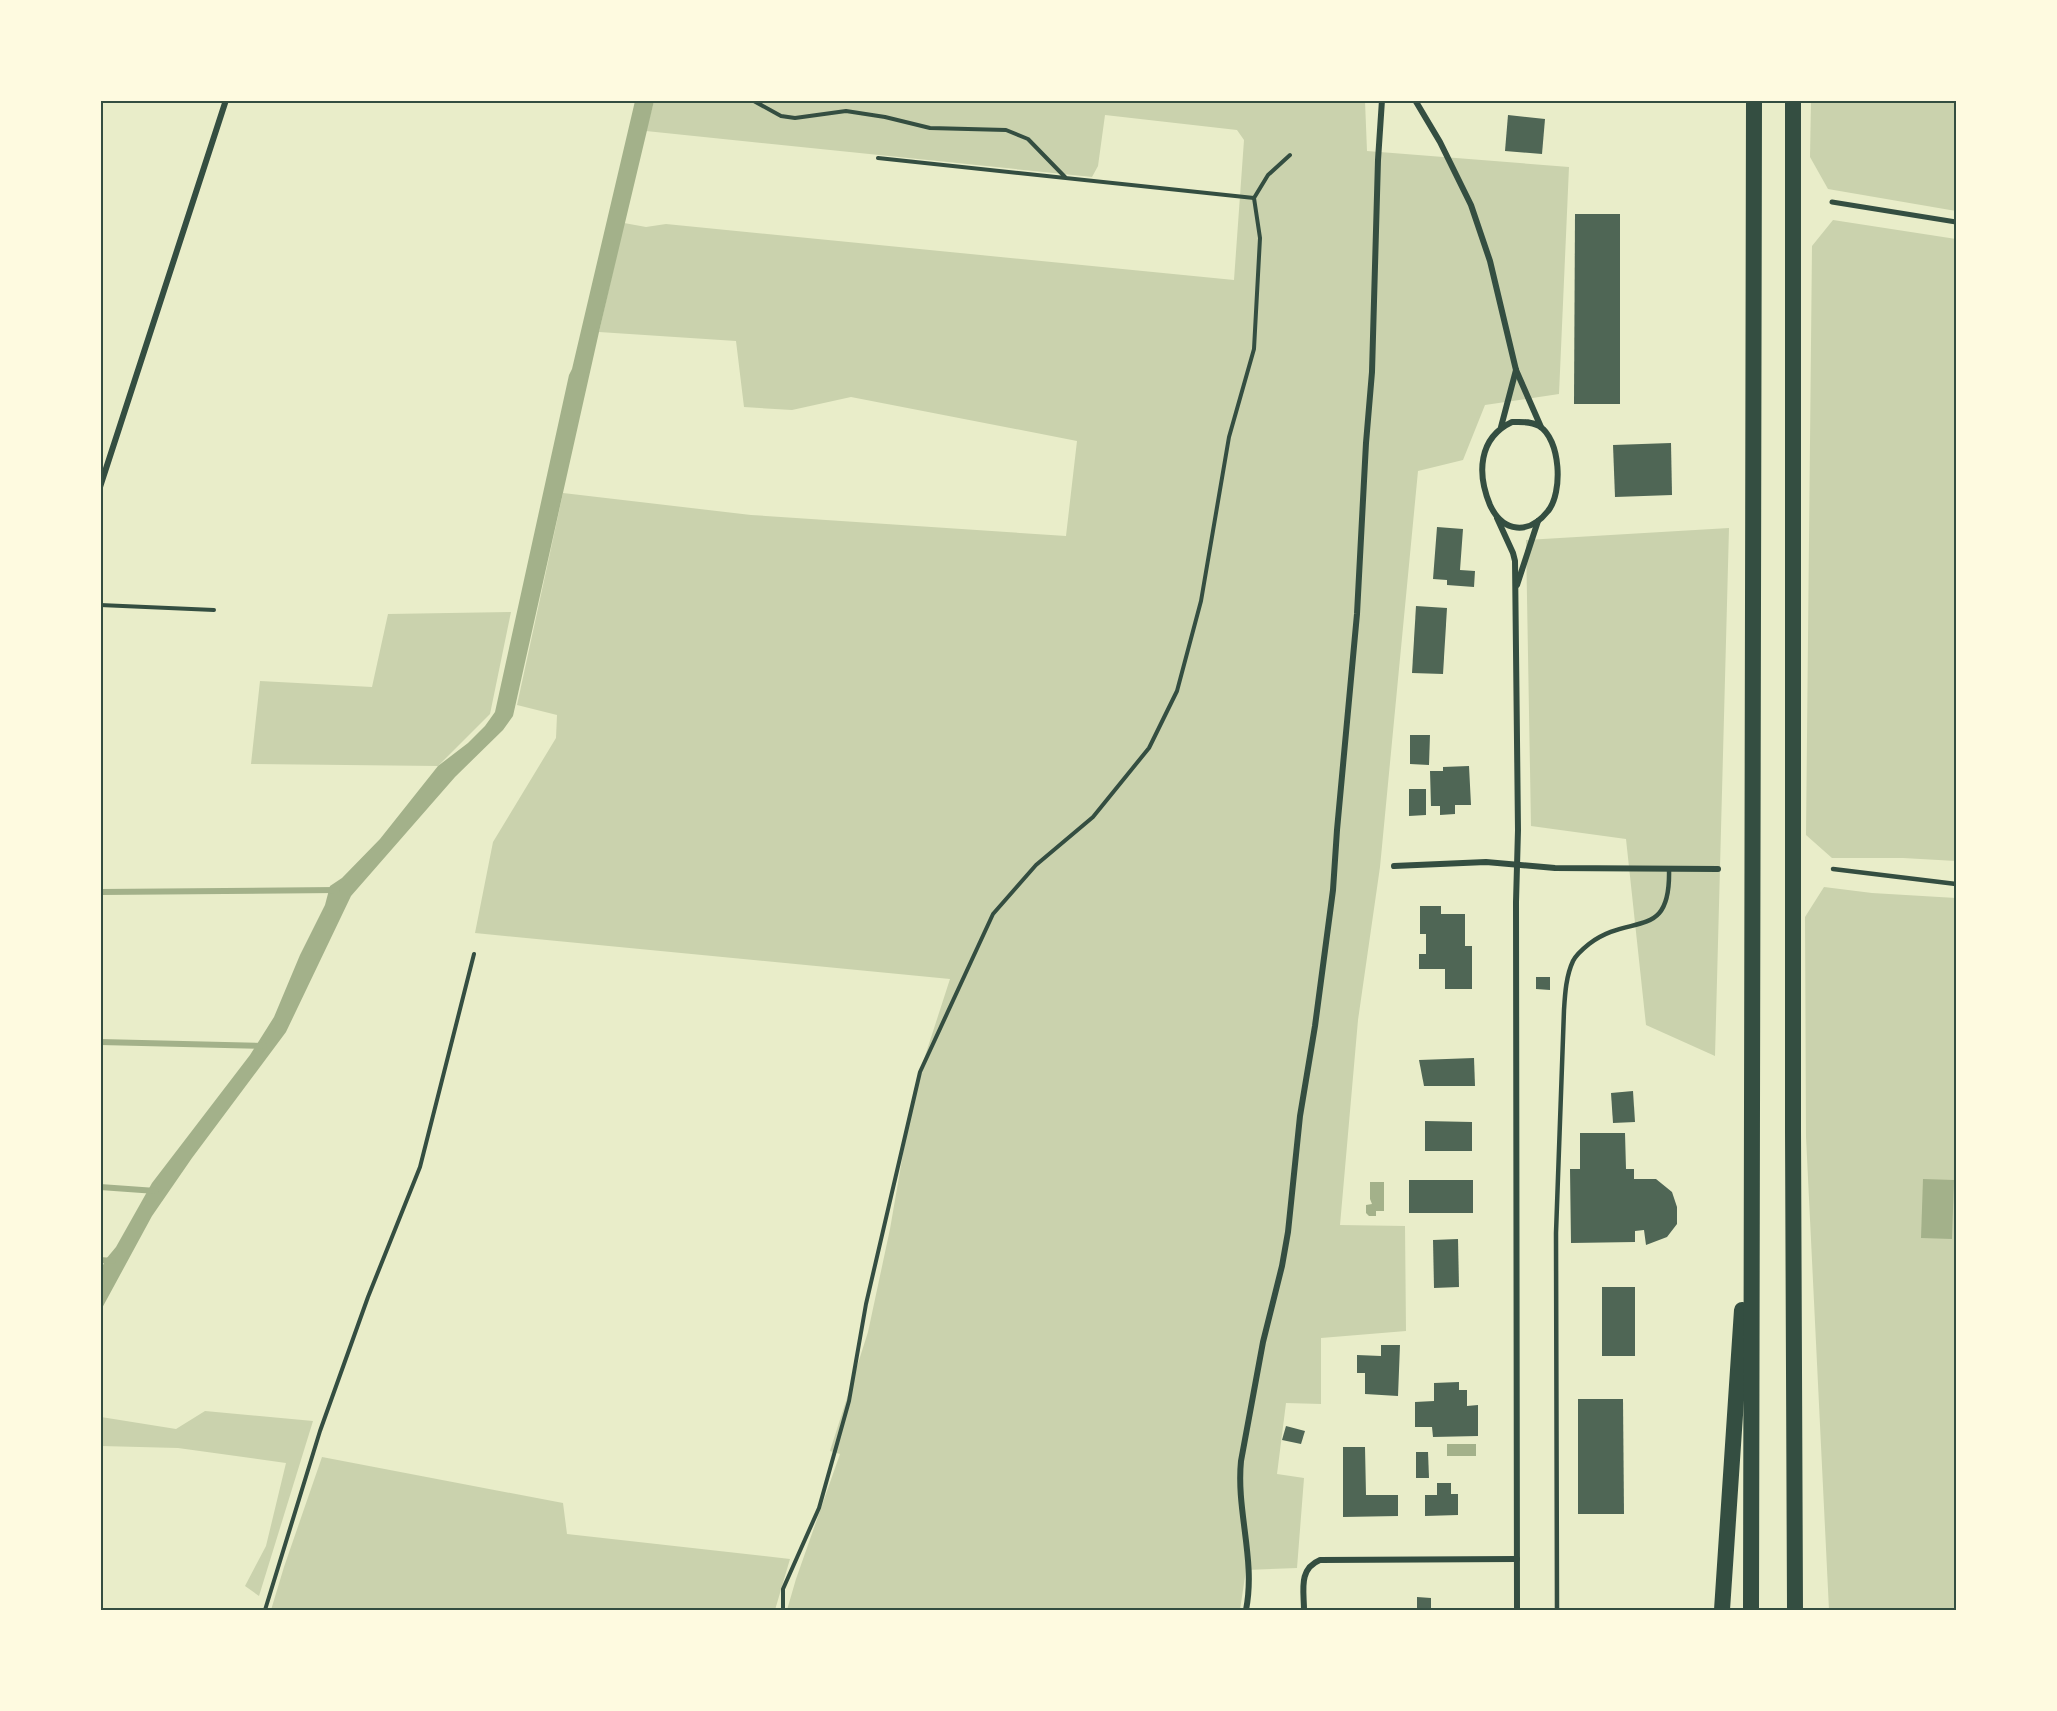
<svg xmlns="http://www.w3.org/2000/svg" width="2057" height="1711" font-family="'IBM Plex Serif',serif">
	<rect width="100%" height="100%" fill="#e9edc9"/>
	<!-- green -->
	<g fill="#cad2ad">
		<path d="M654 101H1365L1367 151 1569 167 1559 394 1485 405 1463 460 1418 471 1380 867 1358 1020 1340 1225 1405 1226 1406 1331 1321 1338V1404L1286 1403 1277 1474 1304 1478 1297 1568 1246 1570 1240 1610H787L796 1579 840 1454 830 1451 868 1332 890 1229 914 1090 950 979 475 933 493 842 556 738 557 715 517 705 563 493 751 515 1066 536 1077 441 851 397 792 410 744 407 736 341 599 332 624 223 646 227 666 224 1234 280 1244 140 1237 130 1105 115 1098 166 1092 177 646 131Z"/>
		<path d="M1811 101H1956V211L1828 189 1810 157Z"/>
		<path d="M1833 220 1956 239V861L1903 858H1832L1806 835 1812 246Z"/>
		<path d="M1729 528 1715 1056 1646 1025 1626 839 1531 826 1526 540Z"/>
		<path d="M511 612 490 714 438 766 251 764 260 681 372 687 388 614Z"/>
		<path d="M1824 887 1872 893 1956 898V1610H1829L1806 1137 1805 917Z"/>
		<path d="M205 1411 313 1421 259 1596 245 1586 266 1546 286 1463 178 1448 101 1446V1417L176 1429Z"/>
		<path d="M322 1457 563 1503 567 1534 790 1559 775 1610H271L284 1567Z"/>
	</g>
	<!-- water -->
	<g fill="#a3b18a">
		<path d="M635 101H654L599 332 513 716 503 730 455 777 351 896 286 1032 192 1158 152 1216 101 1310V1269L106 1259 116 1247 152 1183 250 1055 274 1017 300 955 325 905 330 886 342 878 380 839 438 766 468 743 485 726 495 712 569 375 572 369Z"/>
		<path d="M1923 1179 1954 1180 1952 1239 1921 1238Z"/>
		<path d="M1370 1182H1384V1211H1376V1216H1369L1366 1213V1205L1372 1204 1370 1199Z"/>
		<rect x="1447" y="1444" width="29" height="12"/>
	</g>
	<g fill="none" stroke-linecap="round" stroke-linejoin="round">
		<!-- stream -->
		<g stroke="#a3b18a" stroke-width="6">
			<path d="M100 892 337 890"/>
			<path d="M100 1042 264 1046"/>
			<path d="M100 1187 156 1191"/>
			<path d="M100 1260 113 1261"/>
		</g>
	</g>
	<!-- building -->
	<g fill="#4f6655">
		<path d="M1651 100H1668V103L1651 102Z"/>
		<path d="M1508 115 1545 119 1542 154 1505 151Z"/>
		<path d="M1575 214H1620V404H1574Z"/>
		<path d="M1671 443 1672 495 1615 497 1613 445Z"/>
		<path d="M1437 527 1463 529 1460 570 1475 571 1474 587 1447 585V580L1433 579Z"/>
		<path d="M1416 606 1447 608 1443 674 1412 673Z"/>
		<path d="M1410 735H1430L1429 765 1410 764Z"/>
		<path d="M1469 766 1471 805H1455V814L1440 815V806H1431L1430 771H1443V767Z"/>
		<path d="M1409 789H1426V815L1409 816Z"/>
		<path d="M1420 906H1441V914H1465V946H1472V989H1445V969H1419V954H1426V934H1420Z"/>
		<path d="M1536 977H1550V990L1536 989Z"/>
		<path d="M1474 1058 1475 1086H1424L1419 1060Z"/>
		<path d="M1633 1091 1635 1122 1613 1123 1611 1093Z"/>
		<path d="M1425 1121 1472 1122V1151H1425Z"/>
		<path d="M1580 1133H1625L1626 1169H1634V1179H1656L1672 1192 1677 1207V1224L1667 1237 1646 1245 1644 1230 1635 1231V1242L1571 1243 1570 1169H1580Z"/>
		<rect x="1409" y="1180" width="64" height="33"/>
		<path d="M1458 1239 1459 1287 1434 1288 1433 1240Z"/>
		<rect x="1602" y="1287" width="33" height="69"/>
		<path d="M1381 1345H1400L1398 1396 1365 1394V1373H1357V1355L1381 1356Z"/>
		<path d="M1459 1382V1390H1467V1406L1478 1405V1436L1433 1437 1432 1427H1415V1402L1434 1401V1383Z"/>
		<path d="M1578 1399H1623L1624 1514H1578Z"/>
		<path d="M1286 1426 1305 1431 1301 1444 1282 1440Z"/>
		<path d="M1343 1447H1365L1366 1495H1398V1516L1343 1517Z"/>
		<path d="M1416 1452H1428L1429 1478H1416Z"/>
		<path d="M1437 1483H1451V1494H1458V1515L1425 1516V1495H1437Z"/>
		<path d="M1417 1597 1431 1598V1610H1417Z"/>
	</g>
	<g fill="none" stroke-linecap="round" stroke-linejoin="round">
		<!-- path -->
		<g stroke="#344e41" stroke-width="4">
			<path d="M752 100 781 116 795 118 846 111 885 117 930 128 1006 130 1028 139 1065 177"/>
			<path d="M878 158 1254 198"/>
			<path d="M100 605 214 610"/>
			<path d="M265 1610 320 1431 368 1297 420 1167 474 954"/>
			<path d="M783 1610V1589L819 1508 849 1401 866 1304 920 1072 993 914 1036 865 1093 817 1149 748 1177 691 1201 601 1229 437 1254 349 1260 238 1254 198 1268 175 1290 155"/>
		</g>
		<!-- service -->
		<g stroke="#344e41" stroke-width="4.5">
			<path d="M1833 869 1956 884"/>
			<path d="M1557 1610 1556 1233 1564 1010C1565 994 1566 976 1573 961 1576 955 1584 948 1589 944 1631 912 1671 942 1669 869"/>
		</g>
		<!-- pedestrian -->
		<path stroke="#344e41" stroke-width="5" d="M1832 202 1956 222"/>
		<!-- minor -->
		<g stroke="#344e41" stroke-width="6">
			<path d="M1415 100 1440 142 1471 205 1490 261 1516 370 1541 427"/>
			<path d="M1512 422C1521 422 1531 421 1539 426 1561 439 1563 493 1548 511 1529 535 1503 533 1490 505 1477 474 1478 438 1512 422Z"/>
			<path d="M1501 427 1516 370"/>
			<path d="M100 487 226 100"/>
			<path d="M1497 518 1513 553 1515 561 1518 830 1516 902 1517 1610"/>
			<path d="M1517 585 1538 521"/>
			<path d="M1394 866 1486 862 1555 868 1718 869"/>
			<path d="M1246 1610C1256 1560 1236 1511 1241 1461L1263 1342 1282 1266 1288 1232 1300 1116 1315 1026 1333 890 1337 830 1357 614 1366 443 1372 372 1378 160 1382 100"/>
			<path d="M1304 1610C1304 1591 1298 1569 1320 1560L1517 1559"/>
		</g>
		<!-- trunk -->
		<g stroke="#344e41" stroke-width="16">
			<path d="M1793 100V1131L1795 1610"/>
			<path d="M1722 1610 1742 1310"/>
			<path d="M1751 1610 1754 100"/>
		</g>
	</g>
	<!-- border -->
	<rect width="2057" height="1711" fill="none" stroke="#fefae0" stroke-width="204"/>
	<rect x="102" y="102" width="1853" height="1507" fill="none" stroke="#344e41" stroke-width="2"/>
</svg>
